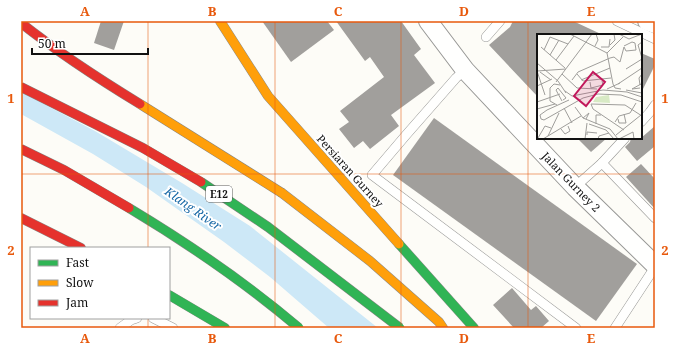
<svg xmlns="http://www.w3.org/2000/svg" width="676" height="349" font-family="'Noto Serif',serif">
	<rect width="100%" height="100%" fill="#fdfcf7"/>
	<!-- water -->
	<path fill="#cde8f7" d="M21 92 95 131 182 183 250 226 378 328H329L270 277 224 242 146 187 93 154 21 114Z"/>
	<!-- building -->
	<g fill="#a19f9c">
		<path d="M101 21H124L114 50 94 43Z"/>
		<path d="M262 21H327L334 30 291 62Z"/>
		<path d="M336 21H401L421 49 414 55 435 83 391 115 399 126 370 149 363 141 354 148 339 129 349 122 340 111 384 77 370 57 365 61Z"/>
		<path d="M513 21H573L603 35H538V97L489 45 510 27Z"/>
		<path d="M641 53 655 59V65L641 93Z"/>
		<path d="M434 118 637 264 596 321 393 175Z"/>
		<path d="M655 126V146L637 161 625 147 630 142 631 138H641Z"/>
		<path d="M577 138H607L591 152Z"/>
		<path d="M641 164 655 179V209L626 177Z"/>
		<path d="M512 288 531 310 536 306 549 321 541 328H514L493 305Z"/>
	</g>
	<g fill="none" stroke-linecap="round" stroke-linejoin="round">
		<!-- lane casing -->
		<g stroke="#979795" stroke-width="10">
			<g id="lane">
				<path d="M617 21 655 39"/>
				<path d="M486 37 500 21"/>
				<path d="M465 70 456 78 406 135 372 175 576 328"/>
				<path d="M641 122 650 112 655 105"/>
				<path d="M602 163 655 218"/>
				<path d="M575 187 602 163 625 138"/>
				<path d="M153 318 173 328"/>
				<path d="M120 328 131 320 137 318"/>
				<path d="M615 328 655 267"/>
			</g>
		</g>
		<!-- street casing -->
		<g stroke="#979795" stroke-width="20">
			<g id="street">
				<path d="M428 21 465 70 575 187 655 265"/>
				<path d="M647 21 655 24"/>
			</g>
		</g>
		<!-- fast casing -->
		<g stroke="#8e8d8b" stroke-width="10">
			<g id="fast">
				<path d="M399 244 474 328"/>
				<path d="M169 295 225 328"/>
			</g>
		</g>
		<!-- slow casing -->
		<g stroke="#8e8d8b" stroke-width="10">
			<g id="slow">
				<path d="M220 21 268 96 399 244"/>
				<path d="M282 193 370 261 439 322 443 328"/>
			</g>
		</g>
		<!-- jam casing -->
		<g stroke="#8e8d8b" stroke-width="10">
			<path id="jam" d="M21 218 81 248"/>
		</g>
		<!-- lane -->
		<use href="#lane" stroke="#fffffe" stroke-width="9"/>
		<!-- street -->
		<use href="#street" stroke="#fffffe" stroke-width="18"/>
		<!-- fast -->
		<use href="#fast" stroke="#30b455" stroke-width="9"/>
		<!-- slow -->
		<use href="#slow" stroke="#ff9f0a" stroke-width="9"/>
		<!-- jam -->
		<use href="#jam" stroke="#e5322d" stroke-width="9"/>
		<!-- fast-bridge casing -->
		<g stroke="#858482" stroke-width="10" stroke-linecap="butt">
			<g id="fast-bridge">
				<path d="M201 182 268 227 400 328"/>
				<path d="M129 208C189 244 246 283 299 328"/>
			</g>
		</g>
		<!-- slow-bridge casing -->
		<g stroke="#858482" stroke-width="10" stroke-linecap="butt">
			<path id="slow-bridge" d="M140 104 282 193"/>
		</g>
		<!-- jam-bridge casing -->
		<g stroke="#858482" stroke-width="10" stroke-linecap="butt">
			<g id="jam-bridge">
				<path d="M21 23C59 53 99 79 140 104"/>
				<path d="M21 87 143 148 201 182"/>
				<path d="M21 149 64 170 129 208"/>
			</g>
		</g>
		<!-- fast-bridge -->
		<use href="#fast-bridge" stroke="#30b455" stroke-width="9"/>
		<!-- slow-bridge -->
		<use href="#slow-bridge" stroke="#ff9f0a" stroke-width="9"/>
		<!-- jam-bridge -->
		<use href="#jam-bridge" stroke="#e5322d" stroke-width="9"/>
	</g>
	<!-- grid -->
	<path fill="none" stroke="#e8590c" stroke-width="1" stroke-opacity="0.55" d="M148 21V248M275 21V328M401 21V328M528 21V328M21 174H655M148 318V328"/>
	<g text-anchor="middle" stroke-width="4" stroke-linejoin="round" paint-order="stroke">
		<!-- shield labels -->
		<rect fill="#fff" stroke="#585858" stroke-width="1" x="206" y="186" width="26" height="16" rx="3"/>
		<g font-size="10" font-weight="bold" fill="#111">
			<text x="219" y="198">E12</text>
		</g>
		<!-- street labels -->
		<g font-size="11" fill="#111" stroke="#fff">
			<text transform="translate(350 171) rotate(48)" y="4">Persiaran Gurney</text>
			<text transform="translate(571 182) rotate(46)" y="4">Jalan Gurney 2</text>
		</g>
		<!-- water labels -->
		<g font-size="12" font-style="italic" fill="#1768a6" stroke="#fff">
			<text transform="translate(193 209) rotate(35)" y="4">Klang River</text>
		</g>
	</g>
	<!-- overview -->
	<g transform="translate(537 34)">
		<rect width="105" height="105" fill="#fdfcf7"/>
		<path d="M72 61 73 69 56 68 59 63Z" fill="#d8eac5"/>
		<path fill="none" stroke="#9f9e9b" stroke-width="1" d="M33 0 70 19 76 50 78 54 84 55M82 0 92 5 105 0M105 8 101 11 105 24M73 11 78 6 77 0M58 12 61 6 59 0M87 12 95 8 98 9 99 16 89 17 87 13M4 13 28 34M64 13H72L73 5M7 16 13 3 31 10M70 19 86 3M13 21 22 6M19 26 37 2M0 29 21 47 29 59M89 35 105 25M0 37 8 61M0 37 29 35M3 38 14 46M25 40 40 54 60 55M40 40 46 47 74 44M35 46 41 38 73 24 77 23 83 28 87 13M44 46 73 34M19 48 55 0M53 48 54 54 66 51 65 47M81 50 105 34M103 51 102 44 105 40M0 52 15 45M103 54 95 55 104 50M70 55 83 49M89 56 105 59M28 57 35 62 66 56 90 58 105 63M32 66 10 76 3 81 4 85 7 86 46 64 61 60 84 61 105 68M25 67 19 56 21 54 29 64 26 66M0 68 23 60M20 71 13 67V54L17 50 23 51M38 73 46 84 73 95 81 105M27 74 35 89M0 75 18 70M46 84 52 79 49 85M81 85 82 89H89L87 80M78 88 82 82 93 79 99 69M52 90 69 96 77 105M59 90V81H64M24 95 28 100 33 97 31 92M87 96 56 75 54 70 88 71 105 82M50 101V98L60 99M79 101 104 81M11 102 22 79M1 104 8 92 14 94M6 105 44 82M48 105 50 89M61 105 62 102 72 99M82 105 96 98 97 105"/>
		<path fill="#c2185b" fill-opacity="0.15" stroke="#c2185b" stroke-width="2" d="M56 38 68 48 49 72 37 62Z"/>
		<rect width="105" height="105" fill="none" stroke="#111" stroke-width="2"/>
	</g>
	<!-- border -->
	<rect width="676" height="349" fill="none" stroke="#ffffff" stroke-width="44"/>
	<!-- legend -->
	<rect x="30" y="247" width="140" height="72" fill="#ffffff" stroke="#a0a0a0"/>
	<rect x="38" y="260" width="20" height="6" fill="#30b455" stroke="#a0a0a0"/>
	<text x="66" y="267" font-size="12" fill="#111111">Fast</text>
	<rect x="38" y="280" width="20" height="6" fill="#ff9f0a" stroke="#a0a0a0"/>
	<text x="66" y="287" font-size="12" fill="#111111">Slow</text>
	<rect x="38" y="300" width="20" height="6" fill="#e5322d" stroke="#a0a0a0"/>
	<text x="66" y="307" font-size="12" fill="#111111">Jam</text>
	<!-- scale -->
	<path d="M32 48v6h116v-6" fill="none" stroke="#111111" stroke-width="2"/>
	<text x="38" y="48" font-size="12" fill="#111111" stroke="#ffffff" stroke-width="3" paint-order="stroke">50 m</text>
	<rect x="22" y="22" width="632" height="305" fill="none" stroke="#e8590c" stroke-width="1.5"/>
	<g font-size="13" text-anchor="middle" font-weight="bold" fill="#e8590c">
		<text x="85" y="16">A</text>
		<text x="212" y="16">B</text>
		<text x="338" y="16">C</text>
		<text x="464" y="16">D</text>
		<text x="591" y="16">E</text>
		<text x="11" y="103">1</text>
		<text x="665" y="103">1</text>
		<text x="11" y="255">2</text>
		<text x="665" y="255">2</text>
		<text x="85" y="343">A</text>
		<text x="212" y="343">B</text>
		<text x="338" y="343">C</text>
		<text x="464" y="343">D</text>
		<text x="591" y="343">E</text>
	</g>
</svg>
